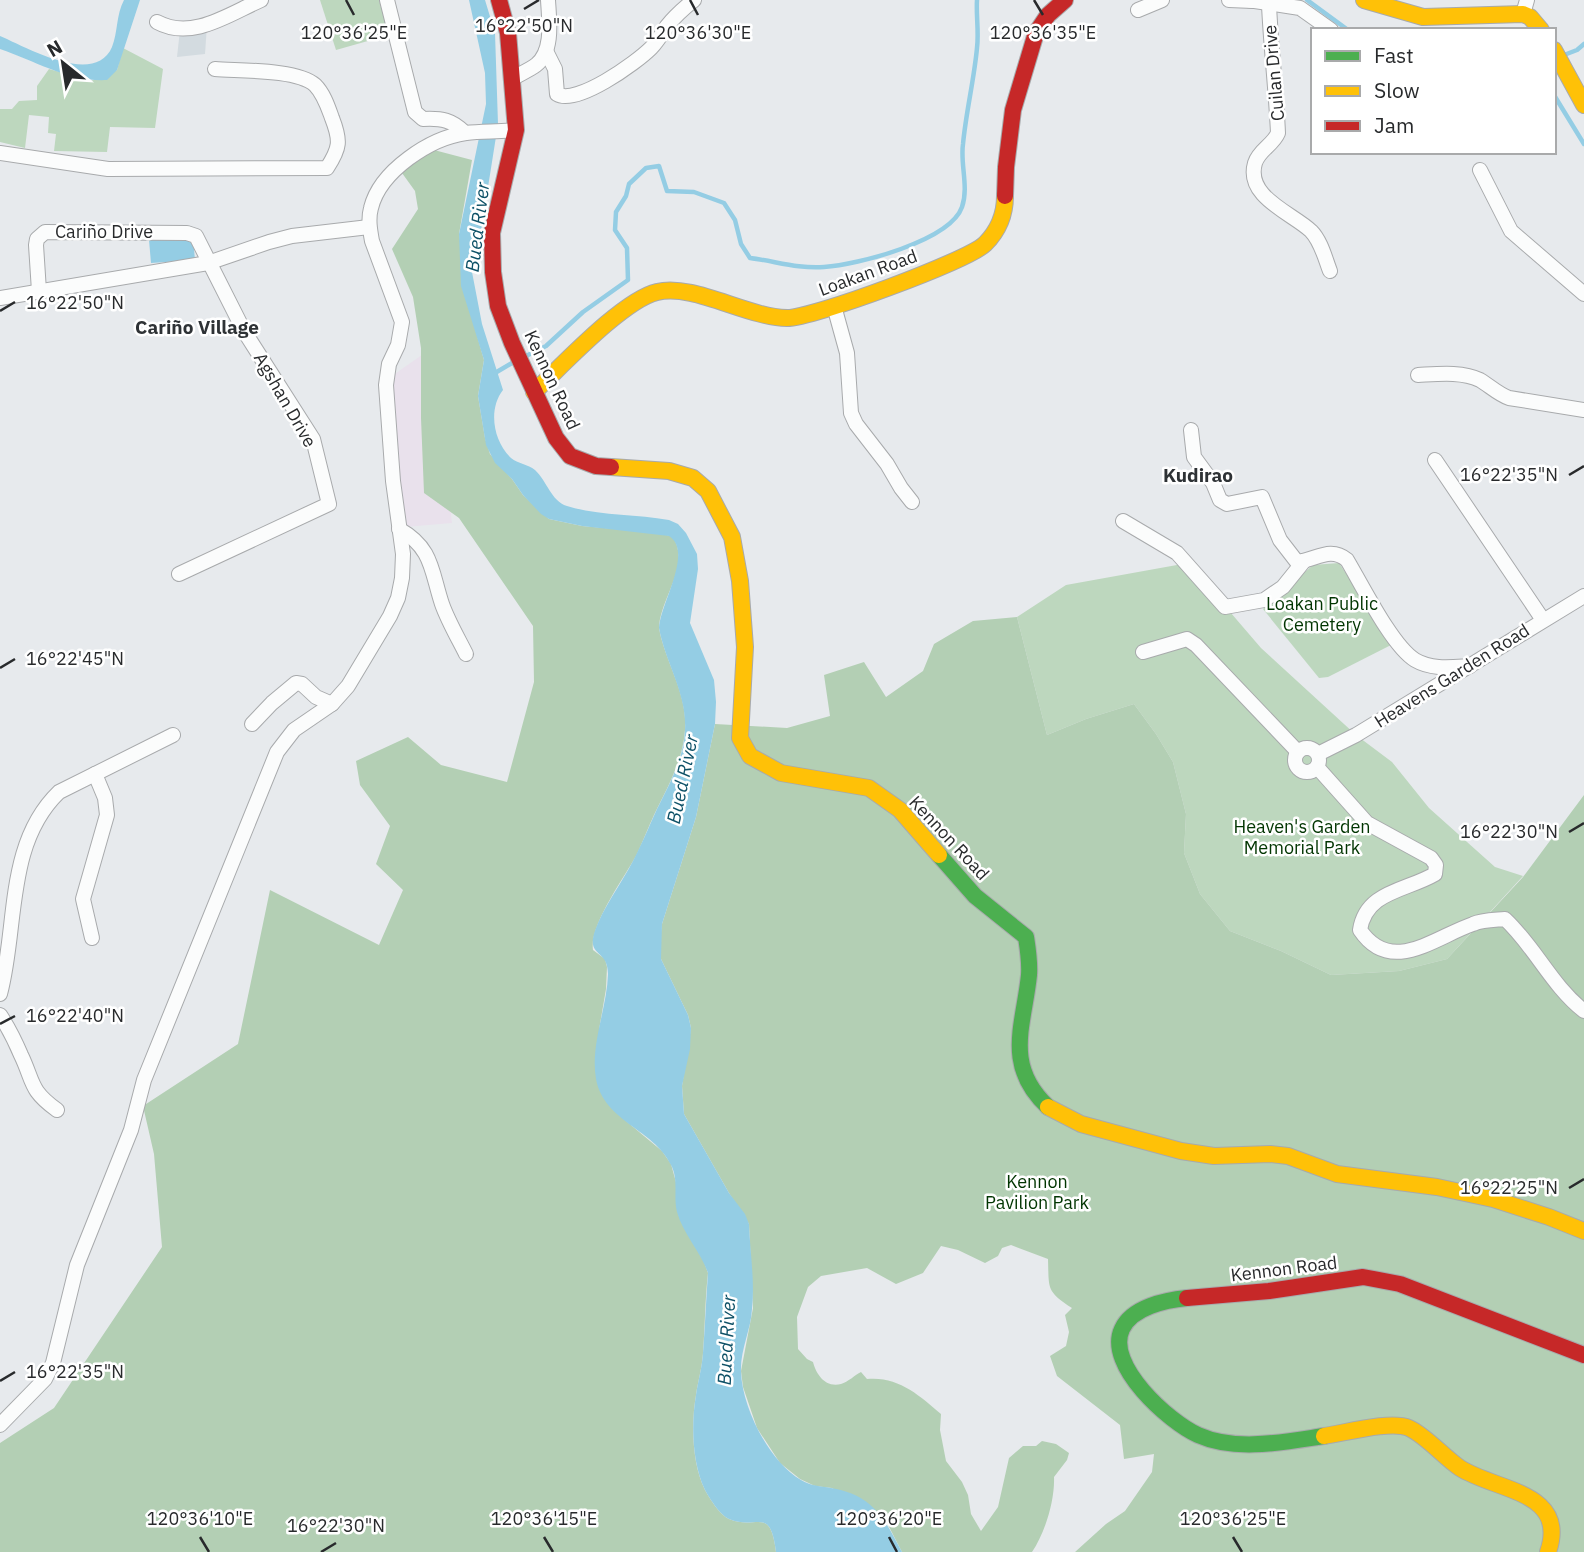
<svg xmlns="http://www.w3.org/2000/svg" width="1584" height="1552" font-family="'IBM Plex Sans',sans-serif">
	<rect width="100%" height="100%" fill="#e7eaed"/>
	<!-- built -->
	<path fill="#d3dbe0" d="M207 25 205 54 177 57 180 30Z"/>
	<!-- education -->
	<path fill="#e9e1ec" d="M432 348 452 523 405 527 389 378Z"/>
	<!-- green -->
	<g fill="#bdd7be">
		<path d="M320 0H379L389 35 336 50Z"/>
		<path d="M123 48 163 69 155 128 110 127 107 152 54 151 56 134 48 133 49 117 29 115 25 148 0 142V109H12L19 101 37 100V86L49 69 91 81 117 70Z"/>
		<path d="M1188 563 1261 648 1356 735 1392 762 1429 808 1495 867 1523 876 1447 959 1399 971 1331 975 1281 951 1230 931 1200 894 1184 853 1186 814 1173 762 1156 734 1134 704 1086 719 1047 735 1017 617 1066 585Z"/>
		<path d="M1339 563 1393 644 1328 677 1319 678 1263 609 1313 565Z"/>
	</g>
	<!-- forest -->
	<g fill="#b3cfb4">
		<path d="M434 150 472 160 459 234 474 325 484 360 478 396 485 438 490 454 512 479 523 495 549 519 582 526 660 533 673 537C691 566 660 598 659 628 665 662 688 694 685 730 683 761 667 788 654 815 648 828 643 841 637 854 625 877 589 925 593 950L605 959 607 967 606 989 599 1030 626 1121 662 1151 671 1164 677 1186 678 1214 704 1262 708 1273C705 1300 705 1327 703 1353 702 1368 698 1381 696 1395 691 1424 692 1464 705 1490 710 1499 720 1515 729 1519 757 1531 770 1504 776 1552H0V1443L54 1408 162 1247 154 1154 143 1106 238 1044 270 890 379 945 403 890 376 864 390 826 360 785 356 761 408 737 441 765 507 782 534 682 533 626 459 518 424 493 421 418V348L413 297 392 249 418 209 415 191 402 173 409 163Z"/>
		<path d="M1017 617 1047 735 1086 719 1134 704 1156 734 1173 762 1186 814 1184 853 1200 894 1230 931 1281 951 1331 975 1399 971 1447 959 1523 877 1584 795V1552H1075L1106 1524 1125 1511 1152 1472 1154 1454 1124 1459 1120 1425 1057 1376 1050 1356 1066 1346 1069 1332 1065 1315 1072 1308C1046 1291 1049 1289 1048 1259L1011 1245 1002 1248 998 1256 985 1263 958 1250 941 1246 923 1273 896 1284 867 1268 821 1276 808 1287 797 1317 798 1349 807 1359 813 1362C816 1374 825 1388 841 1384 848 1382 855 1375 861 1372L867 1379C898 1376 919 1395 941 1414L940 1430 946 1461 962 1482 968 1495 971 1514 981 1531 998 1507 1009 1458 1023 1446H1036L1042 1441 1056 1444 1069 1453 1067 1460 1054 1477C1055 1500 1045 1533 1032 1552H902L886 1521 832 1488 815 1486 800 1479 780 1463 757 1428 743 1387 741 1371 753 1308 749 1224 729 1193 684 1114 682 1086 691 1028 688 1015 661 959 660 940 662 924 696 817 715 724 787 728 830 716 824 675 864 662 886 697 923 671 934 644 973 621Z"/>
	</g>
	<!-- water -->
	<g fill="#94cde4">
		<path d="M124 0H140L117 70 107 80C68 82 36 61 0 49V36C26 47 95 87 112 47 118 32 116 15 124 0Z"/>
		<path d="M469 0H485L495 33 498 124 476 263 472 272 482 324 503 390C488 409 493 441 511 458 518 464 528 464 535 470 547 481 551 501 567 506 599 516 635 514 669 520L678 524 686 533 697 554 698 569 690 623 714 680 716 702 715 724 696 817 662 924 661 959 688 1015 691 1028 690 1049 682 1086 684 1114 729 1193 745 1214 749 1224C750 1252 755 1281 752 1309 751 1330 740 1350 741 1372 742 1407 769 1462 801 1480 811 1486 820 1486 831 1488 873 1495 884 1518 902 1552H776C770 1504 757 1531 729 1519 720 1515 710 1499 705 1490 692 1463 691 1424 696 1395 698 1381 702 1368 703 1353 705 1327 706 1300 708 1273 701 1252 683 1234 677 1212 673 1196 679 1180 671 1165 654 1129 604 1122 596 1079 590 1044 607 1009 608 974 608 946 582 960 598 923 609 898 626 877 637 853 644 839 650 824 657 809 669 785 684 758 685 730 687 693 665 662 659 628 660 604 694 552 669 536L582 526 549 519 541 514 523 495 512 479 495 463 486 445 478 396 484 360 461 286 459 234 486 104 485 73Z"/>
		<path d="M193 237 195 260 151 263 149 240Z"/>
	</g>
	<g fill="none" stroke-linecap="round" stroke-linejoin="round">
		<!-- stream -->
		<g stroke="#94cde4" stroke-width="4.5">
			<path d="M1307 0 1348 30"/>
			<path d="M1564 55 1577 50 1584 44"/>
			<path d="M1554 95 1584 144"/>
			<path d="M526 356 546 346 583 312 628 280 627 248 615 230 616 212 626 196 629 184 646 168 659 166 667 191 694 192 724 203 735 220 741 244 750 258C775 261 798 269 824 267 857 265 950 241 962 207 969 187 960 164 963 144 966 112 974 80 977 48 979 32 976 16 977 0"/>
			<path d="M495 373 512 363"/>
		</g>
		<!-- street casing -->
		<g stroke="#a8aaac" stroke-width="16">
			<g id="street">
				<path d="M387 0 415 112 423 119C442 118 452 120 465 133"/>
				<path d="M1229 0 1253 1"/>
				<path d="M1248 0 1300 8 1331 30"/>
				<path d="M1269 5C1271 48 1276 89 1278 133 1273 145 1259 150 1255 163 1245 197 1292 213 1311 231 1321 241 1325 258 1330 271"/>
				<path d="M1138 10 1162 0"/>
				<path d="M1523 14 1527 0"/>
				<path d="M157 22C192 41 229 14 261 0"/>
				<path d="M546 51 555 69 557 94C576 106 636 63 651 48 657 42 662 34 667 26 675 16 684 8 694 0"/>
				<path d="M512 79C520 74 529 70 536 65 554 51 549 19 548 0"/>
				<path d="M0 153 108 169 327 168C340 148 341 141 332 118 328 107 324 94 315 85 297 69 239 71 215 69"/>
				<path d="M1480 170 1511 231 1584 294"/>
				<path d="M39 291 36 245 37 239 45 232 187 233 196 236 244 331 313 439 329 504 179 574"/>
				<path d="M0 298 208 263 269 242 292 236 369 227"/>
				<path d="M834 306 847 353 851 413 856 424 887 464 901 488 912 502"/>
				<path d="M1418 375C1437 374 1462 371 1480 380 1490 386 1498 394 1509 398L1584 410"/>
				<path d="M1191 430 1194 457 1213 483 1220 500 1227 504 1262 497 1280 540 1297 562C1316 560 1330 546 1347 560 1362 585 1392 646 1415 660 1432 670 1452 667 1470 666"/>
				<path d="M1435 460 1543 620"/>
				<path d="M1123 521 1177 553 1225 607 1264 600 1283 587 1304 561"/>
				<path d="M399 529C433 548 431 571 442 604 448 621 458 638 466 654"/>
				<path d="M1143 652 1187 639 1196 645 1298 752"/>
				<path d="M252 724 272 703 296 683 302 684 316 697 332 704"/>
				<circle cx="1307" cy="760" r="12"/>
				<path d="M1318 754 1356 735 1584 596"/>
				<path d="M1317 767 1367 823 1431 858 1436 865 1435 874C1406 891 1366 891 1360 930 1391 976 1435 937 1473 924 1482 920 1495 920 1505 919 1535 947 1552 986 1584 1011"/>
				<path d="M92 938 83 899 107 815 105 798 95 774"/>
				<path d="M0 994C18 927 5 844 59 792L173 735"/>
				<path d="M0 1015C8 1027 15 1041 21 1055 34 1082 29 1090 57 1110"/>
				<path d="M0 1425 45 1379 53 1363 77 1265 131 1130 144 1080 277 752 294 730 332 704 348 686 390 616 398 598 402 578 403 554 393 481 386 385 389 364 398 345 402 322 372 241C370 230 368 219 371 208 380 171 430 138 466 133 482 131 499 132 516 130"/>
			</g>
		</g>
		<!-- fast casing -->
		<g stroke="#a8aaac" stroke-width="18">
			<g id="fast">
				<path d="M939 855 975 896 1026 937C1028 950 1030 962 1029 975 1024 1025 1003 1065 1048 1107"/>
				<path d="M1187 1298C1166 1300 1132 1307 1122 1329 1105 1365 1169 1422 1198 1435 1236 1452 1284 1442 1324 1436"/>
			</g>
		</g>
		<!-- slow casing -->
		<g stroke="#a8aaac" stroke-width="18">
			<g id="slow">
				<path d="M1364 0 1423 17 1523 14 1530 17 1541 30"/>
				<path d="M1554 50 1584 105"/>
				<path d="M534 392C562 366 623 300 657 292 693 283 746 317 787 318 813 318 967 261 985 244 998 231 1005 214 1005 196"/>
				<path d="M611 467 669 471 693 478 708 491 732 537 740 581 745 647 740 738 750 756 781 773 869 788 900 810 939 855"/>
				<path d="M1048 1107 1081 1124 1181 1151 1214 1156 1270 1154 1288 1156 1337 1174 1437 1187 1493 1199 1549 1217 1584 1231"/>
				<path d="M1324 1436C1345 1433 1391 1420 1409 1428 1425 1435 1445 1458 1460 1468 1496 1491 1569 1491 1548 1552"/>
			</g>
		</g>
		<!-- jam casing -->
		<g stroke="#a8aaac" stroke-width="18">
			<g id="jam">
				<path d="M499 0 508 33 516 130 492 233 493 272 498 306 512 343 556 438 570 456 596 466 611 467"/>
				<path d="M1005 196 1006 167 1013 110 1036 33 1048 15 1065 0"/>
				<path d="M1187 1298 1269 1291 1363 1277 1400 1284 1584 1355"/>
			</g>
		</g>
		<!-- street -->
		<use href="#street" stroke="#fbfcfc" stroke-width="14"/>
		<!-- fast -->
		<use href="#fast" stroke="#4caf50" stroke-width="16"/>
		<!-- slow -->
		<use href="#slow" stroke="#ffc107" stroke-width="16"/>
		<!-- jam -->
		<use href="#jam" stroke="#c62828" stroke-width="16"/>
	</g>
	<!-- ticks -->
	<path fill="none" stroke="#282a2c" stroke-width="2.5" d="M346 0 354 15M690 0 698 15M1034 0 1043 15M524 9 539 0M0 311 15 302M1569 475 1584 466M0 668 15 659M1569 832 1584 823M0 1024 15 1016M1569 1188 1584 1179M0 1381 15 1372M200 1537 209 1552M544 1537 553 1552M889 1537 897 1552M1233 1537 1242 1552M321 1552 336 1543"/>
	<g text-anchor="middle" stroke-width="5" stroke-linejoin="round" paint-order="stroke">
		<!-- street labels -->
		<g font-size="18" fill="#282a2c" stroke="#fff">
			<text transform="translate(1274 73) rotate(-95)" y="6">Cuilan Drive</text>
			<text x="104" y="238">Cariño Drive</text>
			<text transform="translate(868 273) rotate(-20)" y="6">Loakan Road</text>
			<text transform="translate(552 380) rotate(65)" y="6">Kennon Road</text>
			<text transform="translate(285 400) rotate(60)" y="6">Agshan Drive</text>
			<text transform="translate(1452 676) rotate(-32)" y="6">Heavens Garden Road</text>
			<text transform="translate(949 838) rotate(47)" y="6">Kennon Road</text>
			<text transform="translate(1284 1269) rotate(-7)" y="6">Kennon Road</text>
		</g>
		<!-- park labels -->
		<g font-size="18" fill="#013501" stroke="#fff">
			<text x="1322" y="610">Loakan Public<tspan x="1322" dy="21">Cemetery</tspan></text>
			<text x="1302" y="833">Heaven's Garden<tspan x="1302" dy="21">Memorial Park</tspan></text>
			<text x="1037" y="1188">Kennon<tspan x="1037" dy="21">Pavilion Park</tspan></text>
		</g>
		<!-- water labels -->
		<g font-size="19" font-style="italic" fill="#0e5167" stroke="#fff">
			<text transform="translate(477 227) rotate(-83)" y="7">Bued River</text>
			<text transform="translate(682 779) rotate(-78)" y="7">Bued River</text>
			<text transform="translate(726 1340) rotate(-87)" y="7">Bued River</text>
		</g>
		<!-- neighbourhood labels -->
		<g font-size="19" font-weight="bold" fill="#2e3235" stroke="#fff">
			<text x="197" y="334">Cariño Village</text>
			<text x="1198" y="482">Kudirao</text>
		</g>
	</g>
	<g font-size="18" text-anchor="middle" fill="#282a2c" stroke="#fff" stroke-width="5" stroke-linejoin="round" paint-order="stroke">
		<text x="524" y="32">16°22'50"N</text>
		<text x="354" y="39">120°36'25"E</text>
		<text x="698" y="39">120°36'30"E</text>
		<text x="1043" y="39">120°36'35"E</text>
		<text x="75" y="309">16°22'50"N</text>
		<text x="1509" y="481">16°22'35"N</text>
		<text x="75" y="665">16°22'45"N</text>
		<text x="1509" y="838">16°22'30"N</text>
		<text x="75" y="1022">16°22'40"N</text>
		<text x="1509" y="1194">16°22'25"N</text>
		<text x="75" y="1378">16°22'35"N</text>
		<text x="200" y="1525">120°36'10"E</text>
		<text x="544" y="1525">120°36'15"E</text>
		<text x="889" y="1525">120°36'20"E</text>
		<text x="1233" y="1525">120°36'25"E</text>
		<text x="336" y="1532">16°22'30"N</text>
	</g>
	<!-- legend -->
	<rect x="1311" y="28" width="245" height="126" fill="#ffffff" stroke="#a9aaab" stroke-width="2"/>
	<rect x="1325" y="51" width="35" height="10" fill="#4caf50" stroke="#a9aaab" stroke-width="2"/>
	<text x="1374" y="63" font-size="21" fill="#282a2c">Fast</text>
	<rect x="1325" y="86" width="35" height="10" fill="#ffc107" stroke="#a9aaab" stroke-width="2"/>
	<text x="1374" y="98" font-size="21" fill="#282a2c">Slow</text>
	<rect x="1325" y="121" width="35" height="10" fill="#c62828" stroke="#a9aaab" stroke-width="2"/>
	<text x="1374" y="133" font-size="21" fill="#282a2c">Jam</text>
	<!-- north arrow -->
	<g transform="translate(63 63) rotate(330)" stroke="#ffffff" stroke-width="5" paint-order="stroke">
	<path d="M0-5L12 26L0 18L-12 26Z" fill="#282a2c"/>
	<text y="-10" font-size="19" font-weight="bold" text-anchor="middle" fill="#282a2c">N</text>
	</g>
</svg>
